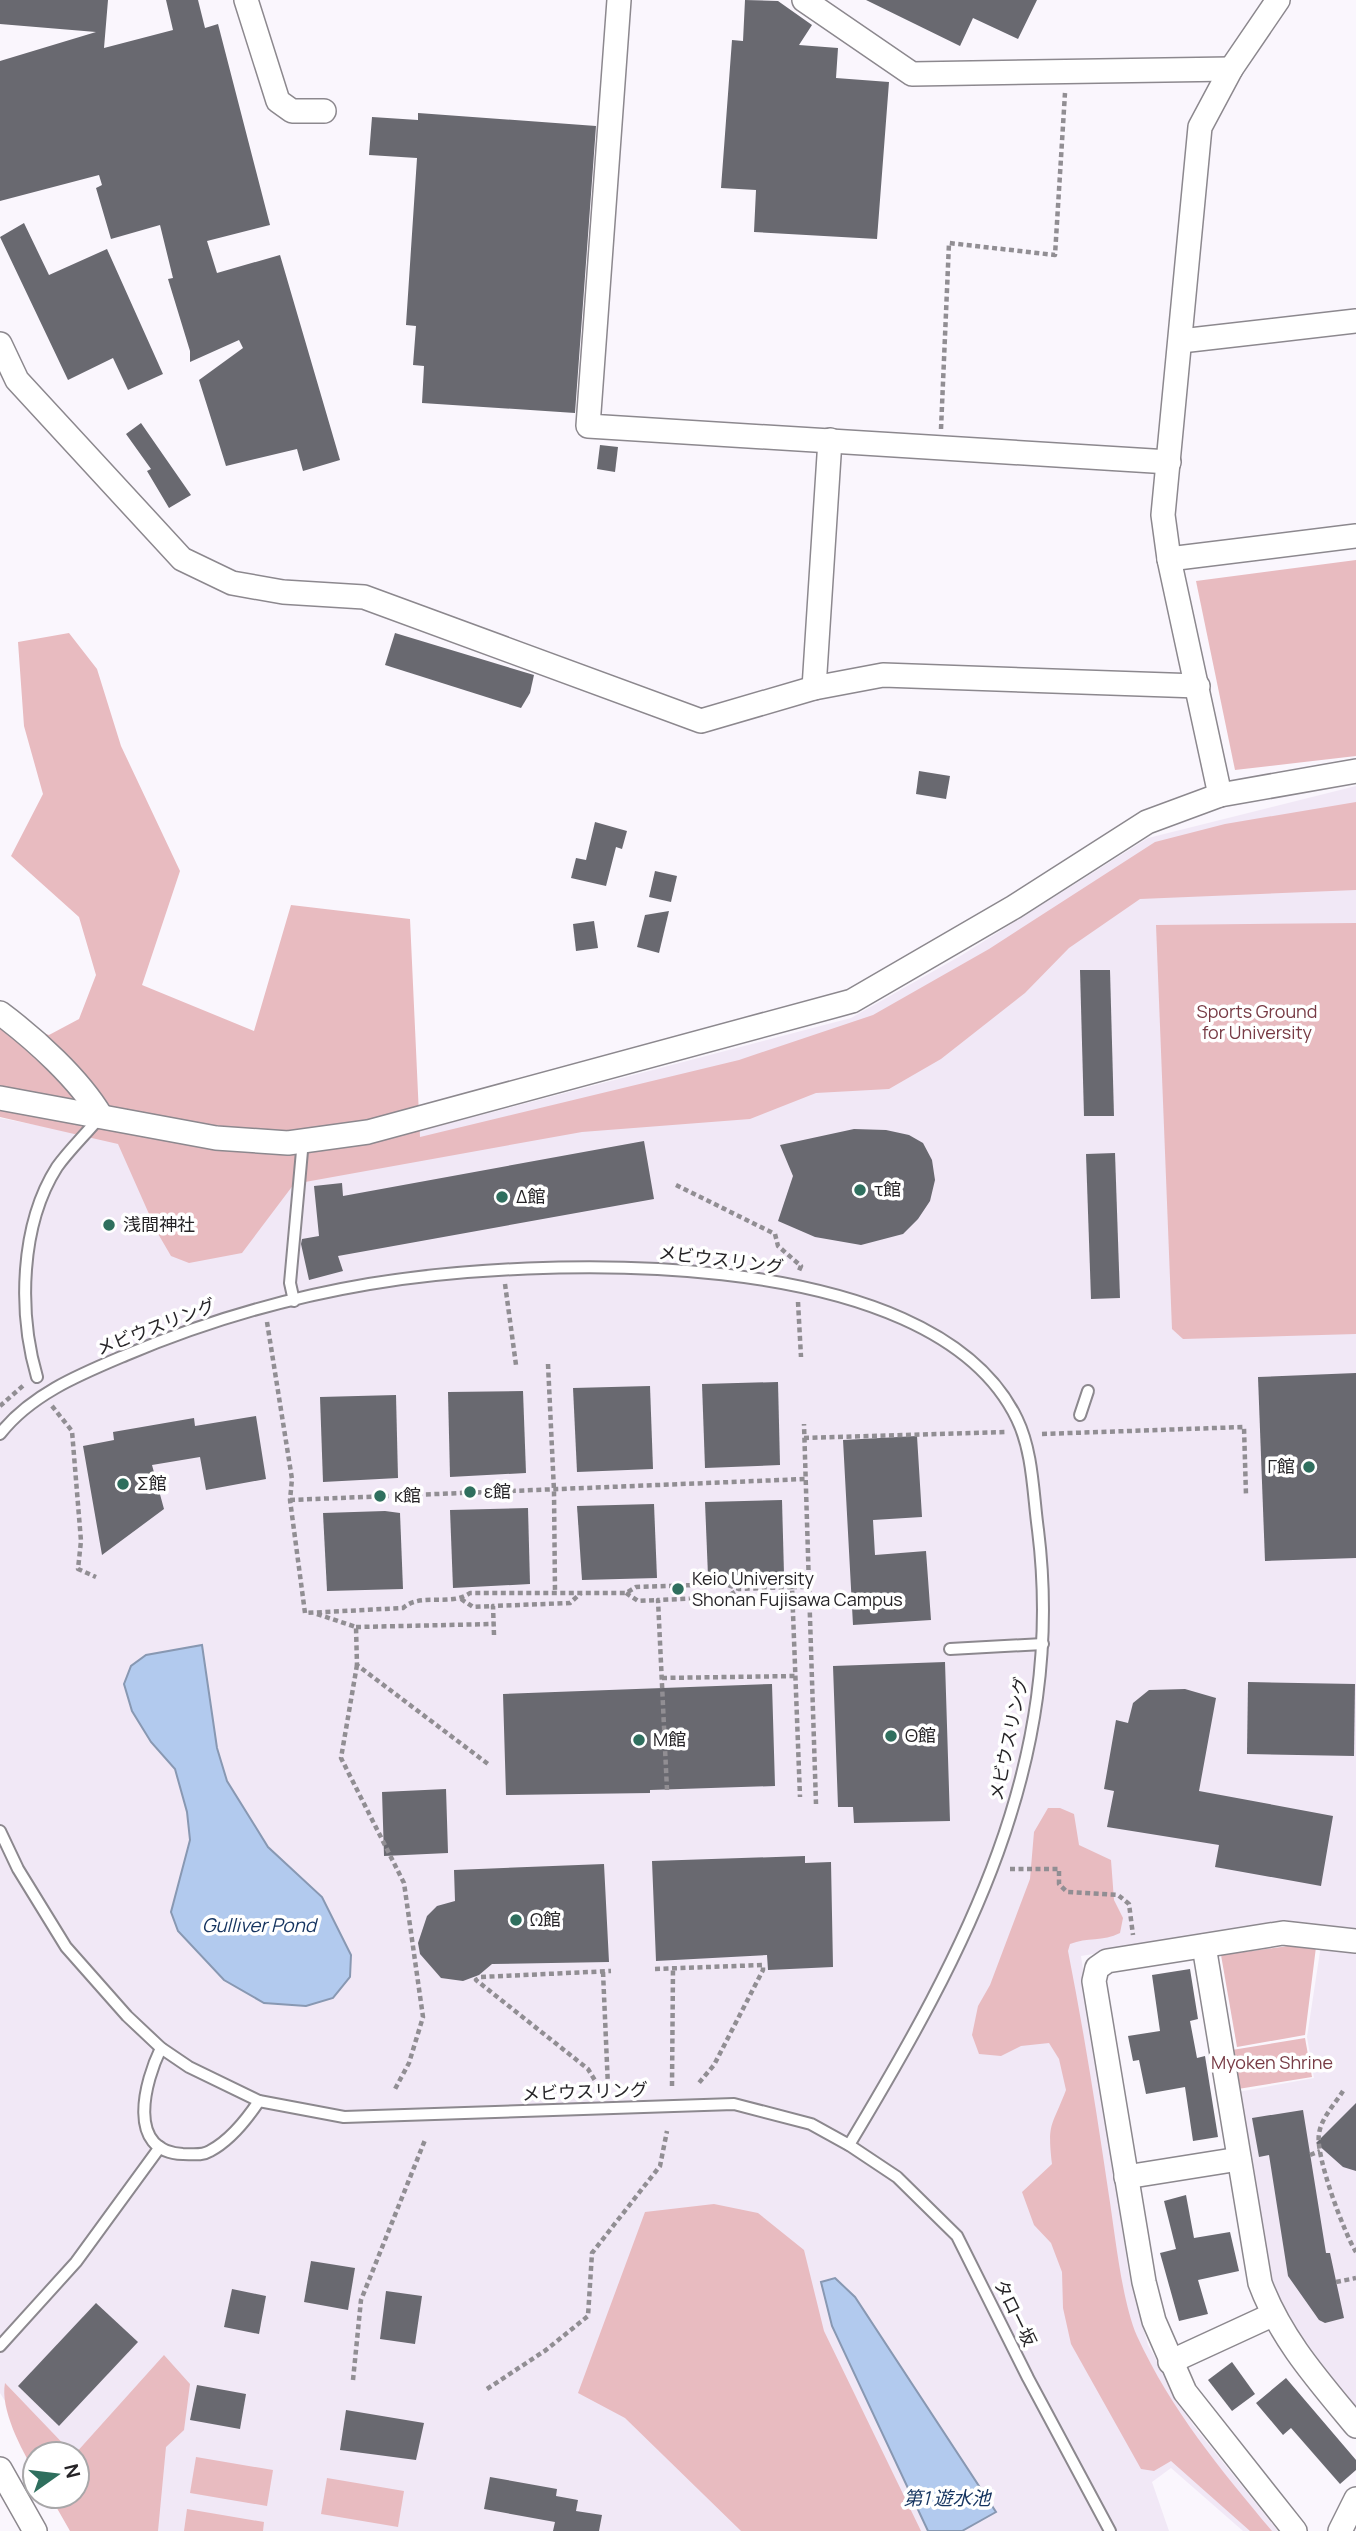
<svg xmlns="http://www.w3.org/2000/svg" width="1356" height="2531" font-family="Manrope,'Noto Sans JP',sans-serif">
	<rect width="100%" height="100%" fill="#faf6fd"/>
	<!-- built -->
	<g fill="#f1e8f6">
		<path d="M1356 786V1934L1285 1922 1081 1956 1129 2274 1148 2345 1193 2425 1278 2531H1243L1171 2468 1152 2482 1169 2531H84L77 2496V2454H39L0 2393V1118L149 1147 378 1142 851 1018 962 955 1148 838Z"/>
		<path d="M1321 1945 1356 1950V2407L1294 2331 1275 2296 1268 2274 1238 2092 1314 2078 1307 2037Z"/>
	</g>
	<!-- green -->
	<g fill="#e8bbc0">
		<path d="M1356 560V756L1235 770 1196 581Z"/>
		<path d="M69 633 97 669 121 746 180 871 142 985 254 1031 291 905 410 919 420 1137 739 1060 873 1015 989 949 1155 842 1225 824 1356 802V890L1140 899 1069 948 1025 993 941 1059 889 1089 816 1093 750 1119 582 1132 294 1184 242 1253 189 1263 171 1256 157 1232 118 1144 0 1117V1019L49 1035 79 1019 96 975 79 917 11 856 43 794 24 726 18 642Z"/>
		<path d="M1356 923V1334L1183 1339 1172 1329 1156 925Z"/>
		<path d="M1048 1808H1060L1074 1814 1079 1845 1111 1860 1114 1900 1123 1918 1120 1933C1103 1942 1087 1937 1070 1944L1068 1951C1084 2032 1097 2114 1109 2196 1115 2234 1122 2302 1137 2336 1171 2410 1220 2469 1272 2531H1250L1171 2461 1154 2471 1141 2469 1071 2344 1063 2308 1062 2272 1051 2243 1034 2225 1022 2192 1052 2164C1047 2122 1052 2127 1066 2090L1059 2059 1049 2043 1021 2046 1001 2056 979 2054 972 2035 978 2006 990 1985 1030 1879 1034 1832Z"/>
		<path d="M1296 1945 1316 1947 1305 2035 1237 2047 1221 1955Z"/>
		<path d="M1305 2038 1312 2077 1238 2089 1232 2050Z"/>
		<path d="M714 2204 758 2213 804 2250 824 2331 921 2531H741L625 2418 578 2393 645 2212Z"/>
		<path d="M164 2355 190 2384 184 2430 166 2447 158 2531H70L50 2496H77L75 2454Z"/>
		<path d="M5 2383 73 2454H35V2472C21 2449 0 2409 5 2383Z"/>
		<path d="M196 2457 273 2470 267 2506 190 2493Z"/>
		<path d="M327 2478 404 2491 398 2527 321 2514Z"/>
		<path d="M187 2509 264 2522 263 2531H184Z"/>
	</g>
	<!-- water -->
	<g fill="#b2caee" stroke="#8898b2" stroke-width="2">
		<path d="M202 1645 217 1748 227 1781 268 1847 322 1897 351 1955 350 1977 333 1998 306 2006 264 2003 224 1980 178 1931 171 1912 190 1840 187 1812 175 1769 151 1742 132 1711 124 1684 131 1666 146 1655Z"/>
		<path d="M835 2278 855 2297 996 2512 962 2531H928L832 2326 821 2282Z"/>
	</g>
	<!-- building -->
	<g fill="#696970">
		<path d="M0 0H108L104 48 173 30 166 0H198L205 28 218 24 270 225 207 241 217 273 280 255 340 460 303 471 297 449 226 466 199 380 243 348 239 340 190 362V351L168 279 173 278 160 225 111 239 96 188 102 185 99 175 0 201V61L96 32 0 24Z"/>
		<path d="M745 0 778 1 812 25 799 45 838 48 836 78 889 82 877 239 754 232 756 190 721 188 732 40 743 41Z"/>
		<path d="M866 0H1037L1018 39 973 18 960 46Z"/>
		<path d="M418 113 596 126 575 413 422 403 424 366 413 365 416 326 406 325 417 158 369 155 372 117 418 120Z"/>
		<path d="M24 223 49 275 107 249 163 374 128 390 113 358 68 380 0 237Z"/>
		<path d="M141 423 191 495 169 508 147 471 151 469 126 434Z"/>
		<path d="M600 445 618 447 615 472 597 469Z"/>
		<path d="M395 633 534 675 530 693 521 708 385 665Z"/>
		<path d="M919 771 950 776 946 799 916 794Z"/>
		<path d="M595 822 627 831 622 849 616 847 606 886 571 878 576 858 586 860Z"/>
		<path d="M655 871 677 876 671 902 649 897Z"/>
		<path d="M669 911 659 953 637 947 645 915Z"/>
		<path d="M594 921 598 948 576 951 573 924Z"/>
		<path d="M1080 970H1110L1114 1116H1084Z"/>
		<path d="M854 1129 886 1130 909 1135 923 1143 932 1160 935 1180 930 1201 918 1219 903 1234 861 1245 815 1237 778 1221 793 1176 780 1145Z"/>
		<path d="M644 1141 654 1199 338 1256 343 1271 309 1280 301 1244 302 1239 319 1236 314 1186 342 1183 343 1196Z"/>
		<path d="M1115 1153 1120 1298 1091 1299 1086 1154Z"/>
		<path d="M1356 1373V1558L1265 1561 1258 1377Z"/>
		<path d="M778 1382 780 1465 705 1468 702 1384Z"/>
		<path d="M650 1386 653 1469 577 1472 573 1388Z"/>
		<path d="M523 1391 526 1473 450 1477 448 1392Z"/>
		<path d="M396 1395 398 1478 323 1482 320 1397Z"/>
		<path d="M256 1416 266 1479 206 1490 200 1457 152 1465 164 1509 102 1555 83 1446 114 1440 113 1432 194 1418 195 1426Z"/>
		<path d="M917 1436 922 1517 873 1520 875 1555 926 1551 931 1620 853 1625 843 1440Z"/>
		<path d="M782 1500 784 1574 708 1576 705 1502Z"/>
		<path d="M654 1504 657 1578 582 1580 577 1506Z"/>
		<path d="M528 1508 530 1584 453 1588 450 1510Z"/>
		<path d="M385 1511 400 1513 403 1589 327 1591 323 1513Z"/>
		<path d="M945 1662 950 1821 854 1823 853 1807H838L833 1666Z"/>
		<path d="M1248 1682 1355 1684 1354 1756 1247 1754Z"/>
		<path d="M772 1684 775 1786 650 1790V1793L506 1795 503 1694Z"/>
		<path d="M1185 1689 1216 1698 1199 1791 1333 1816 1321 1886 1215 1867 1219 1845 1107 1827 1114 1791 1104 1789 1116 1720 1128 1723 1133 1703 1149 1690Z"/>
		<path d="M446 1789 448 1853 384 1856 382 1792Z"/>
		<path d="M805 1856V1863L831 1862 833 1967 768 1970 767 1955 656 1961 652 1861Z"/>
		<path d="M604 1864 609 1962 492 1964 479 1975 463 1981 441 1978 420 1954 418 1943 427 1916 437 1906 455 1901 454 1870Z"/>
		<path d="M1190 1969 1198 2019 1190 2021 1197 2058 1205 2056 1218 2137 1193 2141 1185 2087 1146 2094 1139 2060 1133 2061 1128 2036 1160 2031 1152 1975Z"/>
		<path d="M1356 2103V2171L1343 2167 1316 2143Z"/>
		<path d="M1303 2110 1326 2253H1330L1344 2318 1325 2323 1319 2320 1288 2276 1269 2155 1259 2157 1252 2118Z"/>
		<path d="M1186 2195 1194 2238 1230 2232 1239 2271 1198 2280 1208 2314 1179 2321 1160 2253 1176 2249 1164 2201Z"/>
		<path d="M311 2261 355 2268 348 2310 304 2302Z"/>
		<path d="M232 2289 266 2296 259 2334 224 2327Z"/>
		<path d="M386 2291 422 2296 415 2344 380 2339Z"/>
		<path d="M96 2303 138 2342 59 2426 18 2386Z"/>
		<path d="M1232 2362 1255 2394 1232 2411 1208 2380Z"/>
		<path d="M1286 2378 1356 2460V2470L1340 2484 1291 2428 1283 2435 1256 2403Z"/>
		<path d="M197 2385 246 2394 240 2429 190 2420Z"/>
		<path d="M346 2410 424 2423 416 2460 340 2450Z"/>
		<path d="M490 2477 557 2489 556 2496 578 2500 576 2511 602 2515 599 2531H553L555 2522 484 2509Z"/>
	</g>
	<g fill="none" stroke-linecap="round" stroke-linejoin="round">
		<!-- lane casing -->
		<g stroke="#8c888e" stroke-width="14">
			<g id="lane">
				<path d="M294 1301 290 1283 303 1140"/>
				<path d="M37 1377C18 1312 20 1225 57 1167 69 1150 86 1134 99 1118"/>
				<path d="M1080 1415 1088 1391"/>
				<path d="M0 1434C31 1394 81 1374 126 1355 204 1322 286 1298 369 1284 533 1257 931 1240 1017 1419 1033 1452 1033 1494 1038 1530 1067 1763 965 1952 849 2145"/>
				<path d="M950 1649 1043 1644"/>
				<path d="M0 1831 18 1869 66 1947 127 2016 161 2048 189 2067 259 2101 344 2117 734 2104 811 2124 849 2145 897 2177 957 2236 1028 2378 1110 2531"/>
				<path d="M161 2048C145 2081 125 2152 183 2154 192 2154 202 2156 210 2151 229 2141 247 2119 259 2101"/>
				<path d="M0 2346 76 2262 160 2147"/>
			</g>
		</g>
		<!-- street casing -->
		<g stroke="#8c888e" stroke-width="26">
			<g id="street">
				<path d="M246 0 278 101 292 111H324"/>
				<path d="M619 0 588 426 1169 462"/>
				<path d="M804 0 912 74 1231 69"/>
				<path d="M1181 341 1356 321"/>
				<path d="M0 344 17 380 182 559 232 583 283 592 364 597 701 721 814 688 883 675 1198 686"/>
				<path d="M1169 559 1356 536"/>
				<path d="M814 688 830 440"/>
				<path d="M1220 795 1169 559 1163 515 1200 127 1231 69 1278 0"/>
				<path d="M0 1013C35 1039 79 1079 101 1116"/>
				<path d="M0 1098 216 1138 288 1143 368 1132 852 1001 1014 907 1147 822 1220 795 1356 771"/>
				<path d="M1204 1946 1260 2283C1281 2339 1318 2380 1356 2426"/>
				<path d="M1126 2177 1239 2159"/>
				<path d="M1170 2362 1272 2315"/>
				<path d="M0 2469 35 2531"/>
				<path d="M1295 2531 1185 2392 1154 2321 1144 2282 1094 1981 1097 1968 1107 1961 1283 1933 1356 1941"/>
				<path d="M1340 2531 1356 2499"/>
			</g>
		</g>
		<!-- path -->
		<g stroke="#918e93" stroke-width="4.5" stroke-dasharray="5 3.5" stroke-linecap="butt">
			<path d="M941 429 949 243 1055 255 1065 93"/>
			<path d="M676 1185 775 1234 778 1246 801 1266 798 1273"/>
			<path d="M505 1284 516 1365"/>
			<path d="M798 1302 801 1357"/>
			<path d="M267 1322 292 1479 290 1500 305 1613 403 1608C421 1592 450 1607 470 1593H626L636 1587 725 1584 739 1589 792 1587 800 1797"/>
			<path d="M548 1364 554 1491 555 1592"/>
			<path d="M0 1406 25 1384"/>
			<path d="M52 1406 72 1431 81 1541 78 1569 96 1577"/>
			<path d="M1042 1434 1244 1427 1246 1495"/>
			<path d="M804 1438 1007 1432"/>
			<path d="M290 1500 805 1479"/>
			<path d="M792 1587H809L804 1424"/>
			<path d="M809 1587 816 1804"/>
			<path d="M626 1593 638 1601 658 1600"/>
			<path d="M461 1599 473 1607 493 1606"/>
			<path d="M317 1614 356 1627 357 1665 488 1764"/>
			<path d="M356 1627 494 1624"/>
			<path d="M494 1635 493 1606 570 1603 581 1593"/>
			<path d="M357 1665 341 1758 404 1883 423 2017 409 2063 395 2089"/>
			<path d="M662 1678 796 1676"/>
			<path d="M667 1790 658 1600 726 1597 738 1590"/>
			<path d="M1010 1869H1059V1884L1067 1892 1118 1895 1129 1904 1133 1935"/>
			<path d="M655 1969 763 1965V1970L714 2065 698 2084"/>
			<path d="M603 1972 608 2087"/>
			<path d="M672 2086 673 1968"/>
			<path d="M599 2087 588 2069 476 1980 481 1977 611 1971"/>
			<path d="M1343 2091C1335 2104 1321 2118 1319 2134 1315 2155 1344 2233 1356 2252"/>
			<path d="M1310 2155 1320 2151"/>
			<path d="M1336 2282 1356 2278"/>
			<path d="M353 2380 361 2300 425 2140"/>
			<path d="M487 2389 546 2350 588 2316 592 2253 660 2166 667 2131"/>
		</g>
		<!-- lane -->
		<use href="#lane" stroke="#fff" stroke-width="10"/>
		<!-- street -->
		<use href="#street" stroke="#fff" stroke-width="23"/>
	</g>
	<!-- markers -->
	<g fill="#2f6f5e" stroke="#fff" stroke-width="2.5">
		<circle cx="860" cy="1190" r="7"/>
		<circle cx="502" cy="1197" r="7"/>
		<circle cx="109" cy="1225" r="7"/>
		<circle cx="1309" cy="1467" r="7"/>
		<circle cx="123" cy="1484" r="7"/>
		<circle cx="470" cy="1492" r="7"/>
		<circle cx="380" cy="1496" r="7"/>
		<circle cx="678" cy="1589" r="7"/>
		<circle cx="891" cy="1736" r="7"/>
		<circle cx="639" cy="1740" r="7"/>
		<circle cx="516" cy="1920" r="7"/>
	</g>
	<g text-anchor="middle" stroke-width="7" stroke-linejoin="round" paint-order="stroke">
		<!-- park labels -->
		<g font-size="18" fill="#783b45" stroke="#fff">
			<text x="1257" y="1018">Sports Ground<tspan x="1257" dy="21">for University</tspan></text>
			<text x="1272" y="2069">Myoken Shrine</text>
		</g>
		<!-- poi labels -->
		<g font-size="18" fill="#262427" stroke="#fff" text-anchor="start">
			<text x="874" y="1196">τ館</text>
			<text x="516" y="1203">Δ館</text>
			<text x="123" y="1231">浅間神社</text>
			<text x="1295" y="1473" text-anchor="end">Γ館</text>
			<text x="137" y="1490">Σ館</text>
			<text x="484" y="1498">ε館</text>
			<text x="394" y="1502">κ館</text>
			<text x="692" y="1585">Keio University<tspan x="692" dy="21">Shonan Fujisawa Campus</tspan></text>
			<text x="905" y="1742">Θ館</text>
			<text x="653" y="1746">Μ館</text>
			<text x="530" y="1926">Ω館</text>
		</g>
		<!-- street labels -->
		<g font-size="18" fill="#262427" stroke="#fff">
			<text transform="translate(721 1260) rotate(7)" y="6">メビウスリング</text>
			<text transform="translate(156 1327) rotate(-21)" y="6">メビウスリング</text>
			<text transform="translate(1009 1739) rotate(-78)" y="6">メビウスリング</text>
			<text transform="translate(585 2092) rotate(-2)" y="6">メビウスリング</text>
			<text transform="translate(1015 2313) rotate(64)" y="6">タロー坂</text>
		</g>
		<!-- water labels -->
		<g font-size="19" font-style="italic" fill="#14335f" stroke="#fff">
			<text x="259" y="1932">Gulliver Pond</text>
			<text x="947" y="2505">第1 遊水池</text>
		</g>
	</g>
	<!-- north arrow -->
	<g transform="translate(56 2475) rotate(76)"><circle r="33" fill="#ffffff" stroke="#a8a7a9" stroke-width="2"/>
	<path d="M0-5L12 26L0 18L-12 26Z" fill="#2f6f5e"/>
	<text y="-10" font-size="19" font-weight="bold" text-anchor="middle" fill="#262427">N</text>
	</g>
</svg>
